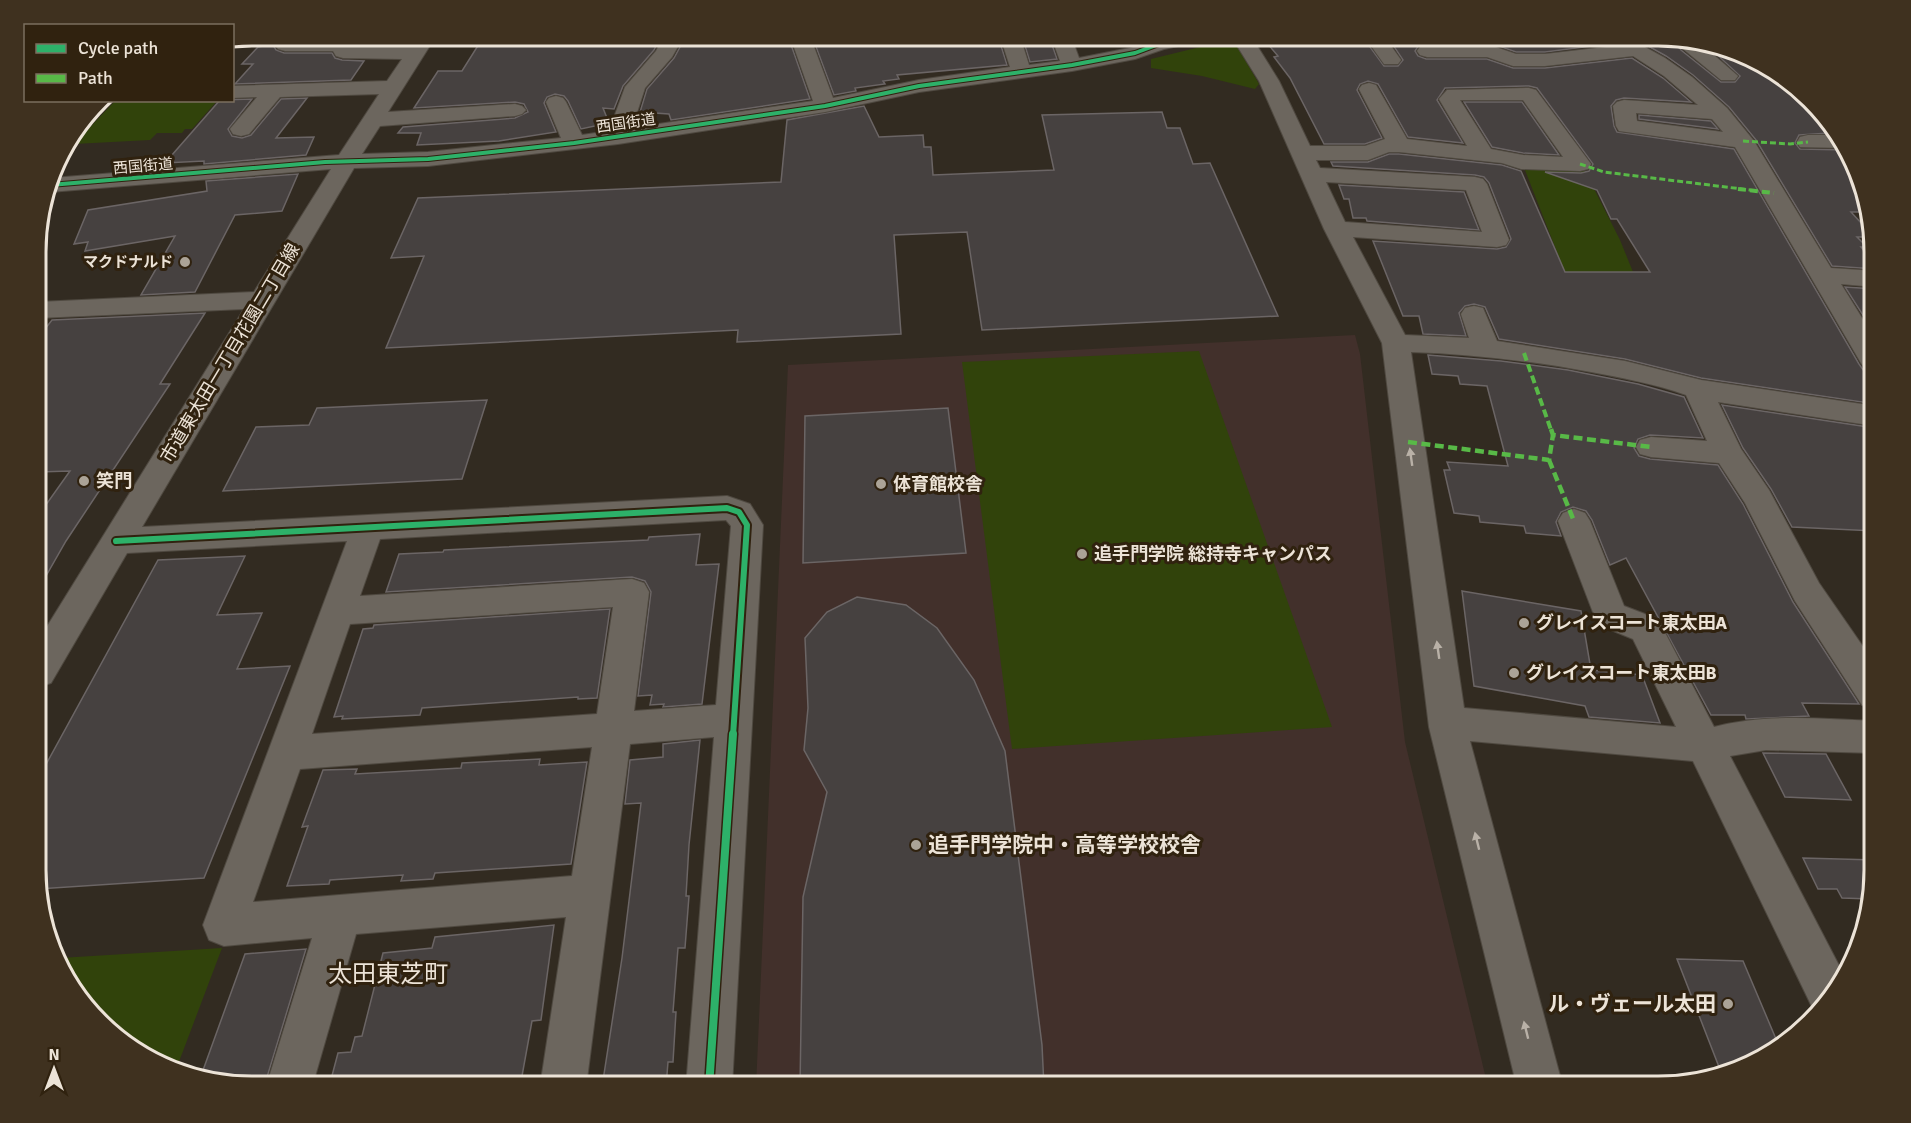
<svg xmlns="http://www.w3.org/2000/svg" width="1911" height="1123" font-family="Signika,'Noto Sans JP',sans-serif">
	<rect width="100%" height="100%" fill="#322b21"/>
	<!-- education -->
	<path fill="#42302b" d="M1355 335 1360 354 1405 742 1488 1087H756L788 365Z"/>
	<!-- green -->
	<g fill="#31430b">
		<path d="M1233 39 1259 84 1255 89 1202 76 1151 68V59Z"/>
		<path d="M115 101H217L192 129H185L182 133H157L150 140 74 144Z"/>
		<path d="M1523 165 1584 169 1620 240 1642 294 1571 288Z"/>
		<path d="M1199 351 1332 727 1012 749 962 362Z"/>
		<path d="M222 948 177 1067 144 1058 72 990 60 958Z"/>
	</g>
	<!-- building -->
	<g fill="#464140" stroke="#6b6565" stroke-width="1.5">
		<path d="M269 36H279L273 45 276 50 284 53H332L335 58 342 60 364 61 351 80 235 84 253 64H242L258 47 263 46Z"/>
		<path d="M484 36H661L654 50 623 86 614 109 603 108 609 123 581 129 568 101 564 96 555 94 547 97 544 103 556 132 499 141 417 145 421 133H398L403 127 515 118 528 112 524 104 515 102 414 108 438 71H462Z"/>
		<path d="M686 36H788L810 99 671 120 669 114 640 112 647 89 674 58Z"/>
		<path d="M812 36H936L938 39 998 36 1007 65 897 75 899 79 883 81 885 84 855 88 856 91 834 95Z"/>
		<path d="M1022 36H1049L1057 59 1030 62Z"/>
		<path d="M1261 36H1362L1384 66H1398L1403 60 1387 36H1599L1608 44 1545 52H1516L1490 43H1427L1419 45 1415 51 1418 56 1426 59H1487L1513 68H1545L1632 58 1663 78 1691 102 1624 98 1616 100 1611 106 1614 126 1617 132 1734 149 1859 364 1864 371 1875 374V404L1701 378 1625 359 1499 339 1485 307 1474 304 1465 306 1459 313 1466 336 1423 334 1419 316H1403L1373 241 1497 249 1506 247 1511 239 1489 183 1484 177 1475 175 1333 166 1331 162H1368L1389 154H1399L1502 165 1521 171 1565 272H1650L1617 219H1611L1597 190 1545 172 1581 173 1589 171 1593 164 1537 88 1529 86 1445 88 1437 100 1463 143 1408 137 1378 84 1368 81 1360 84 1357 90 1382 138 1365 144H1324L1290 78 1274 57 1278 56Z"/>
		<path d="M1630 36H1659L1679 41 1677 44 1681 50 1721 82H1735L1740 76 1712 50 1767 65 1834 128H1825L1830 133 1799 135 1795 143 1800 149 1845 150 1866 212H1851L1874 237H1857L1867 247H1861L1875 263V269L1832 266 1756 140 1729 107 1693 75 1666 56Z"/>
		<path d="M307 98 276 138 314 137 306 155 204 164V161L165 163 220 100 252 99 228 129 232 136 242 138 251 135 281 99Z"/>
		<path d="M1464 102H1522L1559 155 1523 153 1492 147Z"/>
		<path d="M864 106 879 137 923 135 924 147H931L933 175 1054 170 1042 115 1162 112 1167 128H1180L1193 164 1210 163 1278 316 982 330 967 232 894 235 901 334 737 342 738 330 386 348 424 256 391 258 418 198 781 182 787 120Z"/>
		<path d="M1639 115 1711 121 1718 129 1639 119Z"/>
		<path d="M298 174 282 211 235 215 195 292 141 295 175 236 85 251 88 242 74 244 88 210 207 191 206 181Z"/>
		<path d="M1339 185 1464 192 1479 230 1367 221 1366 218H1353L1349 199H1344Z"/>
		<path d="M1845 287 1875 289V334Z"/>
		<path d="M205 313 160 384H170L66 541 38 590V516L70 471 38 472V338L52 320Z"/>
		<path d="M1428 355 1501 361 1568 370 1638 384 1684 397 1703 438 1650 435 1638 439 1634 448 1639 456 1650 459 1718 465 1743 504 1793 602 1859 704 1802 703 1809 716 1746 719 1745 715H1711L1626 558 1610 565 1592 520 1586 511 1573 507 1561 512 1556 522 1561 536 1526 533 1524 526 1480 522 1479 516 1454 513 1444 470H1450L1447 462 1508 466 1487 386 1460 384 1458 376 1432 374Z"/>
		<path d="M487 400 462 479 223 491 256 427 309 425 317 408Z"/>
		<path d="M1722 405 1875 428V531L1792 527 1771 489 1743 448Z"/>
		<path d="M948 408 966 553 803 563 805 416Z"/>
		<path d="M700 534 696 565 719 564 702 704 663 707 664 704 650 705 652 695 638 696 651 592 645 581 632 577 386 592 399 554 443 552 444 550 648 540 649 537Z"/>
		<path d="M245 556 217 615 262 613 237 669 290 666 204 878 38 889V779L158 560Z"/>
		<path d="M1462 591 1581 611 1591 670 1642 675 1660 723 1589 717 1585 706 1474 686Z"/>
		<path d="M857 597 906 605 937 628 974 680 1005 751 1042 1045 1044 1087H800L803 897 827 792 804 750 808 708 805 638 827 612Z"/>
		<path d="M610 609 597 698 578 699V697L422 708 420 715 342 719 343 716 334 717 363 629 373 628 374 625Z"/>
		<path d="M700 740 689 845 686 896H689L685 948H678L673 1012H676L673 1062H668L666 1087H602L622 958 641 803 625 804 630 760 663 757V744Z"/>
		<path d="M1763 753 1826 754 1851 800 1785 797Z"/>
		<path d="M540 759 539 765 587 762 571 864 435 873 433 879 401 881 403 875 330 880 329 884 287 886 308 826 302 827 323 770 357 769 355 774 461 768 462 763Z"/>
		<path d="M1803 858 1875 860V884L1870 899 1842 898 1837 889H1818Z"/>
		<path d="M554 925 541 1020 532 1021 520 1087H329L338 1053 351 1052 355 1037 362 1036 383 953 432 948 435 937Z"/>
		<path d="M306 949 264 1087H252L202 1073 245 954Z"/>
		<path d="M1677 959 1743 961 1779 1046 1767 1058 1721 1072Z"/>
	</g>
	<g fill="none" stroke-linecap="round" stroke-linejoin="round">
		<!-- minor casing -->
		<g stroke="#4f4940" stroke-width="2">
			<g id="minor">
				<path d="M257 36 264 41 261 45 232 47V40Z"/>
				<path d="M282 36H303L300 39 347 41 350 46 409 47 416 36H436L388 112 515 104 522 106 526 110 522 114 515 116 380 126 362 154 428 152 561 138 546 102 549 98 556 96 563 98 566 102 582 135 609 131 625 87 656 51 664 36H684L672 57 645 88 632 128 813 101 790 36H810L833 98 919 80 1010 67 1000 36H1020L1029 65 1060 61 1051 36H1071L1079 58 1130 48 1170 36H1210L1207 40 1164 49 1135 59 1072 71 919 92 825 112 618 144 428 166 354 168 142 527 727 496 750 504 763 525 732 1087H686L714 737 630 744 586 1087H540L566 917 356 934 312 1087H266L312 938 224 946 209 940 203 925 347 541 127 553 51 683 38 687V641L244 309 38 318V302L254 292 331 169 50 192 48 191 52 178 339 155 379 94 280 97 249 134 241 136 233 134 230 129 257 97 232 98V86L387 81 402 59 343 58 336 56 333 51H285L278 49 275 45ZM726 520 731 526 716 705 634 711 649 592 644 583 632 579 360 596 380 539ZM613 607 597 714 312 734 350 624ZM592 747 572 876 253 902 300 769Z"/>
				<path d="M1231 36H1251L1279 81 1310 146H1365L1385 139 1359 89 1362 85 1369 83 1376 85 1407 139 1467 146 1439 99 1447 90 1529 88 1536 90 1591 164 1588 169 1580 171 1521 169 1502 163 1399 152H1389L1368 160H1316L1320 168 1475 177 1483 179 1487 184 1509 240 1506 245 1497 247 1353 237 1405 335 1469 338 1461 314 1465 308 1474 306 1483 308 1497 341 1625 361 1701 380 1875 406V426L1718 402 1741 449 1769 490 1819 583 1875 664V709L1862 705 1795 601 1745 503 1719 463 1651 457 1640 454 1636 447 1640 440 1651 437 1707 441 1686 395C1655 384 1623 378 1591 372 1532 361 1471 354 1411 352L1464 708 1676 727 1633 639 1599 625 1594 615 1558 521 1563 513 1574 509 1585 513 1590 521 1624 606 1658 619 1714 727C1767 713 1821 719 1875 721V753L1766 750 1730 756 1846 979 1814 1011 1693 761 1470 741 1563 1087H1517L1429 727 1382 343 1324 229 1259 81ZM1460 100H1523L1563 157 1523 155 1491 149ZM1326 182 1466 190 1482 232 1345 222Z"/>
				<path d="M1364 36H1384L1401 60 1398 64H1384Z"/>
				<path d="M1601 36H1625L1665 58 1692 77 1727 108 1754 141 1831 268 1875 271V287L1841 284 1875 339V372L1865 369 1861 363 1735 147 1619 131 1616 126 1613 106 1617 102 1624 100 1698 105 1664 76 1633 56 1545 66H1513L1487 57H1427L1420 55 1417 51 1420 47 1427 45H1490L1516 54H1545L1614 46ZM1636 113 1712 119 1723 132 1637 121Z"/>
				<path d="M1681 42 1707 49 1738 76 1735 80H1721L1682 48 1679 44Z"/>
				<path d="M1808 135H1840L1844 148 1800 147 1797 142 1800 137Z"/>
			</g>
		</g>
		<!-- minor -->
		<use href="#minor" fill="#6c665e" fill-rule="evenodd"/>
		<!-- quiet-far2 -->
		<g stroke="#58b947" stroke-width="3" stroke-dasharray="6 3" stroke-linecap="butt">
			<path d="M1743 141 1790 144 1808 142"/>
			<path d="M1580 164 1604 172 1750 190"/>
		</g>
		<!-- quiet-far1 -->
		<g stroke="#58b947" stroke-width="4" stroke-dasharray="8 4" stroke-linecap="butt">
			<path d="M1738 189 1774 193"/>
			<path d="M1524 353 1551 430"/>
		</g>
		<!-- quiet -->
		<g stroke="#58b947" stroke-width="4.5" stroke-dasharray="9 4.5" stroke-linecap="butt">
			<path d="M1551 429 1553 435 1651 447"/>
			<path d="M1408 442 1549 460 1553 435"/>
			<path d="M1549 460 1574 521"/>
		</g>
		<!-- cycleway-far2 casing -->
		<g stroke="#30220f" stroke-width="6">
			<path id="cycleway-far2" d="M50 185 325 162 428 159 574 143 825 106 919 86 1072 65 1135 53 1159 44 1200 36"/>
		</g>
		<!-- cycleway-far1 casing -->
		<g stroke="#30220f" stroke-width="10">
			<path id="cycleway-far1" d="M116 541 727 508 739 512 747 525 733 736"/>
		</g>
		<!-- cycleway casing -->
		<g stroke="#30220f" stroke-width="11">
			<path id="cycleway" d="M709 1087 733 734"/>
		</g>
		<!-- cycleway-far2 -->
		<use href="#cycleway-far2" stroke="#2db169" stroke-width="4"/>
		<!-- cycleway-far1 -->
		<use href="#cycleway-far1" stroke="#2db169" stroke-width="6"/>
		<!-- cycleway -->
		<use href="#cycleway" stroke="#2db169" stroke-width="8"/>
	</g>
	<!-- one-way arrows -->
	<defs><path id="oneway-solid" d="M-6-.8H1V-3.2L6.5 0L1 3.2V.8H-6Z" transform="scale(1.5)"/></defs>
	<g fill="#b9b1a7">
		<use href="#oneway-solid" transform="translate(1411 457) rotate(-98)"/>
		<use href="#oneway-solid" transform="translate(1438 650) rotate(-98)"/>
		<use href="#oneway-solid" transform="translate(1477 841) rotate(-104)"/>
		<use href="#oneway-solid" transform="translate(1526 1030) rotate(-104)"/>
	</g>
	<!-- markers -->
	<g fill="#aba397" stroke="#30220f" stroke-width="2">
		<circle cx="185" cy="262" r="6"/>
		<circle cx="84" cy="481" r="6"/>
		<circle cx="881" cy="484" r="6"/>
		<circle cx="1082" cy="554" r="6"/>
		<circle cx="1524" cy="623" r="6"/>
		<circle cx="1514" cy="673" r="6"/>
		<circle cx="916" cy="845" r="6"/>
		<circle cx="1728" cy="1004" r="6"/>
	</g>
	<g text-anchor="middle" stroke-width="6" stroke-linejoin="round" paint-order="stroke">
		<!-- far-street labels -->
		<g font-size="15" fill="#ece3d7" stroke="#30220f">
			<text transform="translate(626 123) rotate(-8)" y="5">西国街道</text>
			<text transform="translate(143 166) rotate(-5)" y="5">西国街道</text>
		</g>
		<!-- far-poi labels -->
		<g font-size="15" font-weight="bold" fill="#ece3d7" stroke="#30220f" text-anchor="end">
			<text x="173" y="267">マクドナルド</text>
		</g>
		<!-- street labels -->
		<g font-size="18" fill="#ece3d7" stroke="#30220f">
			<text transform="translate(230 353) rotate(-59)" y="6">市道東太田一丁目花園二丁目線</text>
		</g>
		<!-- poi labels -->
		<g font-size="18" font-weight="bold" fill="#ece3d7" stroke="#30220f" text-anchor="start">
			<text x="96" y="487">笑門</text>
			<text x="893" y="490">体育館校舎</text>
			<text x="1094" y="560">追手門学院 総持寺キャンパス</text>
			<text x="1536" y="629">グレイスコート東太田A</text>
			<text x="1526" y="679">グレイスコート東太田B</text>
		</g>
		<!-- near-poi labels -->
		<g font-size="21" font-weight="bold" fill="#ece3d7" stroke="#30220f" text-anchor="start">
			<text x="928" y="852">追手門学院中・高等学校校舎</text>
			<text x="1716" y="1011" text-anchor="end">ル・ヴェール太田</text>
		</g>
		<!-- near-neighbourhood labels -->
		<g font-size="24" fill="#ece3d7" stroke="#30220f">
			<text x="388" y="982">太田東芝町</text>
		</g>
	</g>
	<!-- crop -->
	<path d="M0 0H1911V1123H0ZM252 46H1658A206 206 0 0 1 1864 252V870A206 206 0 0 1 1658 1076H252A206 206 0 0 1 46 870V252A206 206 0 0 1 252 46Z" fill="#3f311f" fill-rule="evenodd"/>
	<path fill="none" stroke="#ece3d7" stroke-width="3" d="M252 46H1658A206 206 0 0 1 1864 252V870A206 206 0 0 1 1658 1076H252A206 206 0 0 1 46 870V252A206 206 0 0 1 252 46Z"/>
	<!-- legend -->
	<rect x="24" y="24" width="210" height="78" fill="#30220f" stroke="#7b6f5f" stroke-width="1.5"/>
	<rect x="36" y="44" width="30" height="9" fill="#2db169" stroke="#7b6f5f" stroke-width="1.5"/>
	<text x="78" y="54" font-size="18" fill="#ece3d7">Cycle path</text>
	<rect x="36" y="74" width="30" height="9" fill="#58b947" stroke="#7b6f5f" stroke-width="1.5"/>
	<text x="78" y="84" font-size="18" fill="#ece3d7">Path</text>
	<!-- north arrow -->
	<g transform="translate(54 1069)" stroke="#30220f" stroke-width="4.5" paint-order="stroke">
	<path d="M0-4.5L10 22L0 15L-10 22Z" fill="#ece3d7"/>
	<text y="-9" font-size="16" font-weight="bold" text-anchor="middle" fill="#ece3d7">N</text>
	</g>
</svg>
